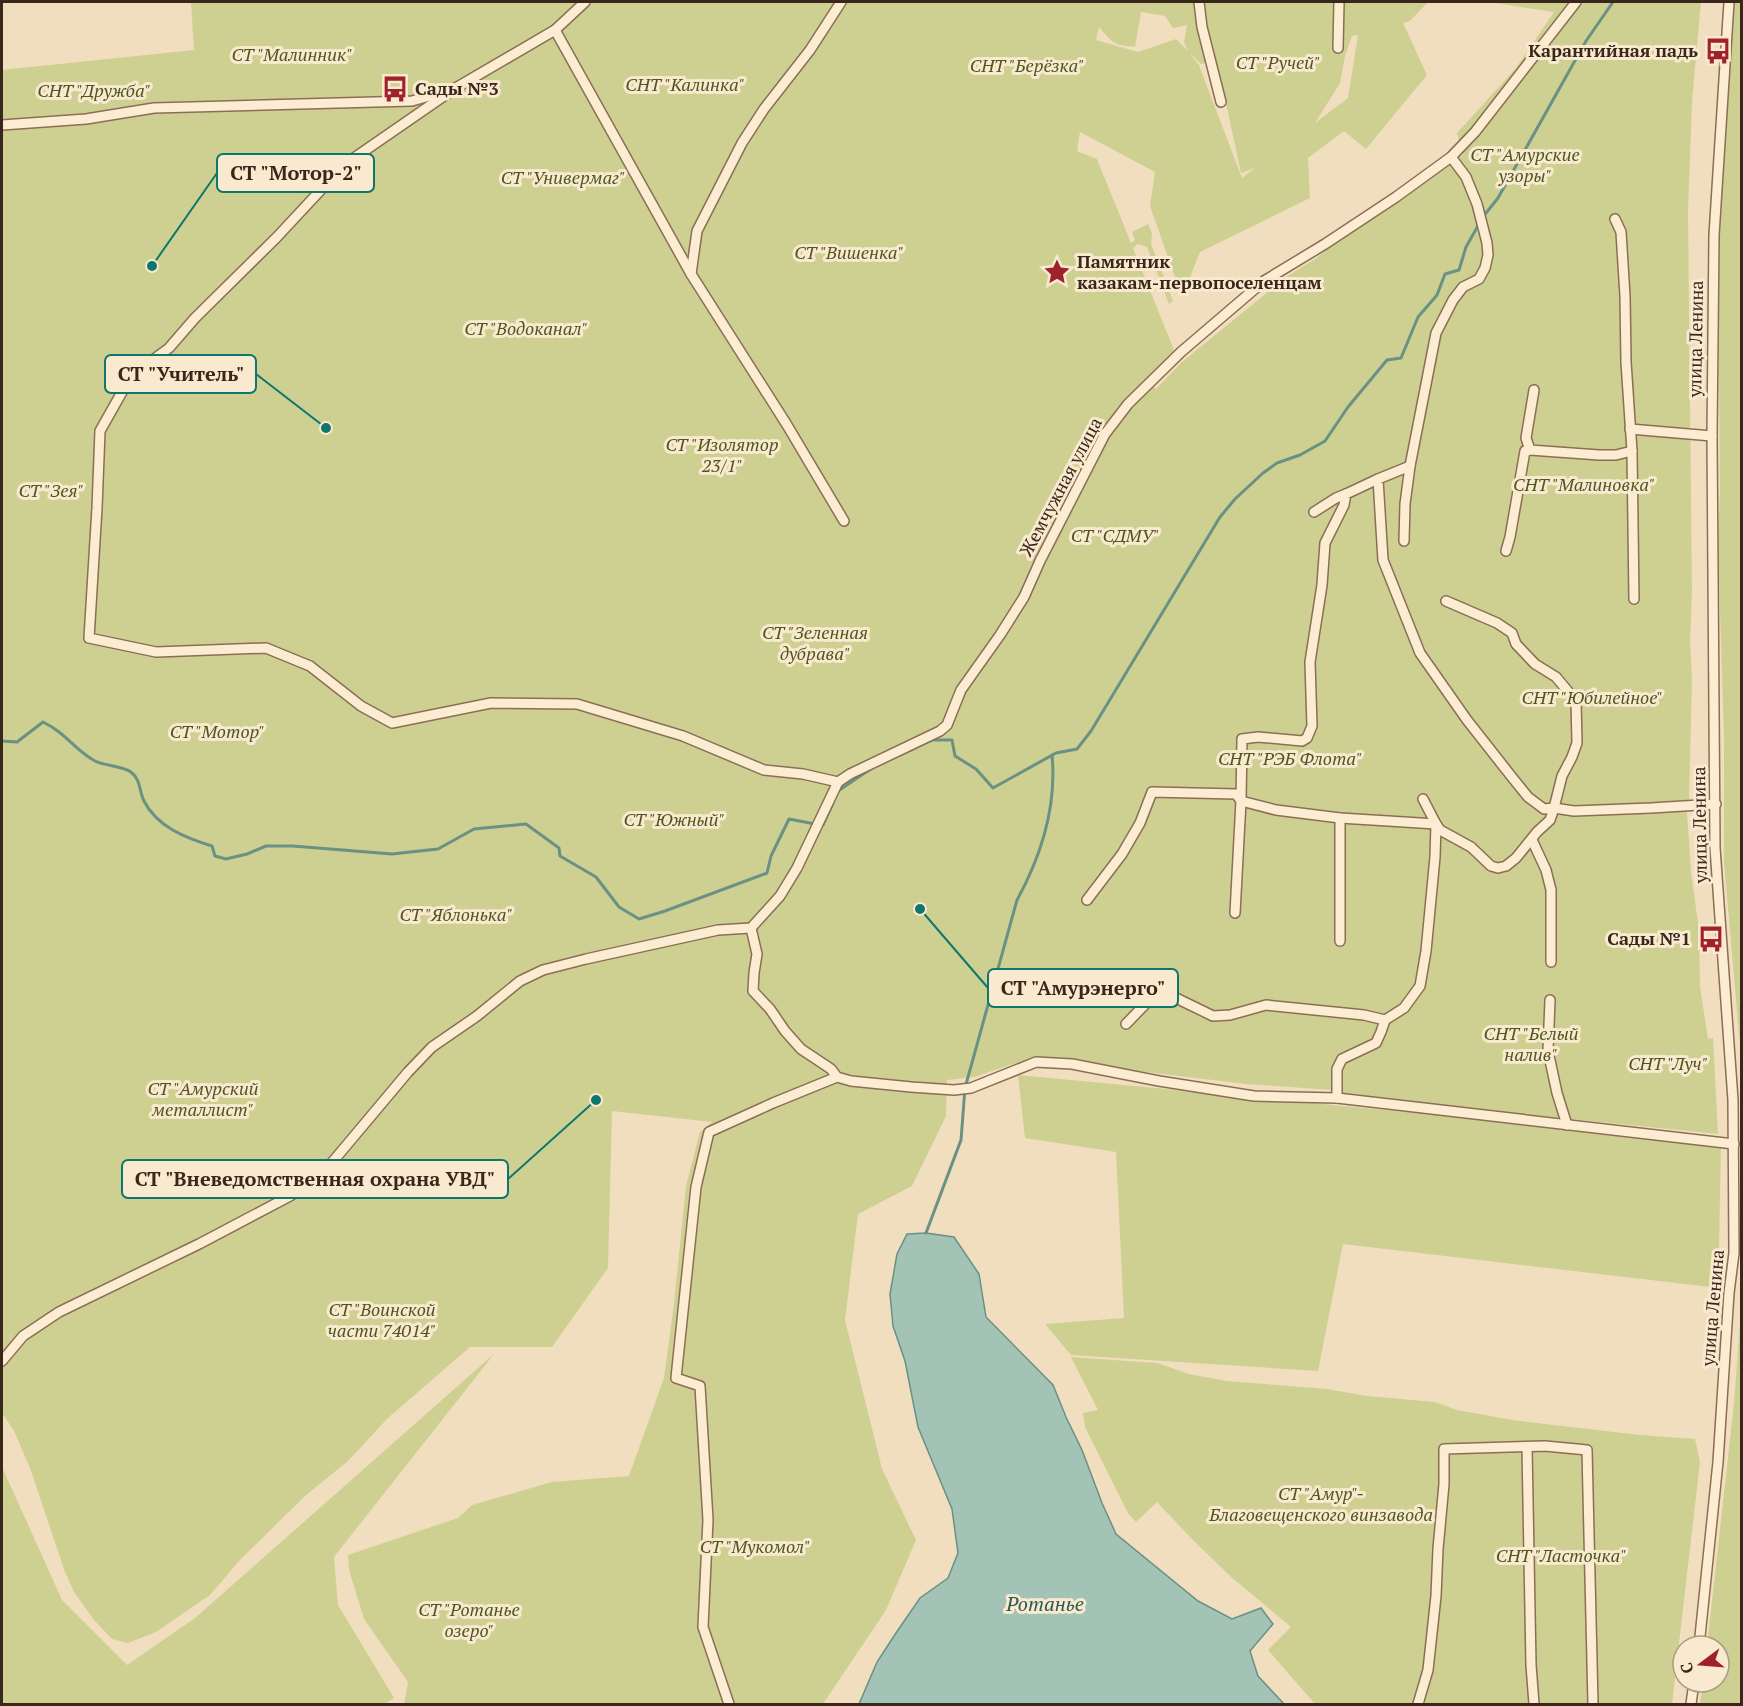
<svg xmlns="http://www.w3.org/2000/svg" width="1743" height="1706" font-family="'PT Serif',serif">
	<rect width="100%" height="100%" fill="#f1debf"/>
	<!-- green -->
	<g fill="#ced092" fill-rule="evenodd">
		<path d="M191 2H1428L1410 21 1403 23 1427 75 1366 149 1344 131 1308 158 1310 198 1200 252 1182 297 1150 206 1155 172 1080 132 1077 151 1097 159 1131 243 1135 240 1132 232 1148 224 1152 233 1151 244 1173 301 1169 304 1147 247 1138 244 1133 248 1176 355 1148 381 1156 389 1182 362 1286 277 1315 259 1362 223 1447 163 1463 155 1457 133 1516 68 1554 12 1489 2H1701L1692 101 1688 211 1692 592 1690 641 1692 678 1689 800 1687 812 1691 872 1699 930 1700 986 1708 1039 1713 1038 1718 1134 1356 1097 1333 1090 1246 1084 1037 1059 1034 1057 974 1077 947 1080 946 1116 912 1186 858 1214 845 1320 882 1469 916 1540 886 1610 823 1704H404L408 1682 364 1619 349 1570 348 1555 458 1518 472 1505 552 1482 629 1476 664 1378 674 1304 686 1186 700 1132 712 1122 612 1111 608 1268 552 1347H470L388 1418 348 1461 305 1496 240 1560 210 1595 156 1632 128 1643 112 1639 94 1620 74 1592 65 1572 30 1468 14 1431 2 1413V70L194 50ZM1141 12 1165 16 1173 28 1187 25 1184 42 1188 51 1176 39 1138 52 1096 40 1099 27C1112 43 1114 45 1135 47ZM1358 35 1348 98 1315 123 1340 83 1345 56 1352 36ZM1189 52 1201 64 1214 61 1224 94 1241 173 1255 168 1242 178 1199 65Z"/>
		<path d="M1733 2H1741V1056L1724 862V739L1718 544 1720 490 1718 246Z"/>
		<path d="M1018 1075 1650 1135 1721 1143 1719 1249 1721 1256 1719 1288 1343 1244 1318 1371 1071 1355 1045 1324 1124 1318 1116 1152 1025 1138Z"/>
		<path d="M1741 1309V1704H1700L1703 1682H1719V1646H1707L1734 1404Z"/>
		<path d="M494 1354 334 1557 338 1605 394 1698 385 1704H2V1467L62 1600 127 1665 195 1618Z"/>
		<path d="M1071 1357 1157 1363 1189 1374 1227 1381 1327 1389 1367 1396 1435 1402 1457 1410 1512 1420 1640 1435 1695 1439 1700 1462 1672 1704H1315L1268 1650 1291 1627 1230 1576 1191 1538 1157 1502 1136 1522 1128 1513 1085 1427 1083 1413 1098 1410Z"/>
	</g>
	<!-- water -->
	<path fill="#a2c3b6" stroke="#699184" stroke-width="1.5" d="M926 1233 954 1237 979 1274 986 1317 1053 1385 1066 1417 1082 1450 1102 1503 1116 1534 1198 1601 1232 1619 1261 1608 1273 1624 1250 1651 1258 1676 1284 1704H859L877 1662 896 1633 920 1598 948 1578 958 1553 952 1509 918 1427 905 1361 893 1326 890 1294 897 1254 907 1234Z"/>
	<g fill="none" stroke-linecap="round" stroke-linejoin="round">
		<!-- stream -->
		<g stroke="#699184" stroke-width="3">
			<path d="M1482 218 1498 198 1586 41 1613 2"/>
			<path d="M2 741 17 742 43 722C49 725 54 728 59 732 72 742 80 753 95 761 105 766 123 766 131 772 141 780 139 791 144 801 157 827 186 838 212 846L215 856 226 859 247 854 266 846H293L392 854 438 849 474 829 526 824 559 848 560 856 596 877 619 907 639 919 665 911 767 873 771 856 789 819 815 824"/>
			<path d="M900 755 932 740H952L955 756 976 769 993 788 1056 753 1077 749 1091 731 1220 517 1235 499 1263 473 1277 463 1300 455 1325 441 1348 407 1387 360 1401 358 1418 317 1437 295 1445 274 1459 270 1466 247 1479 224"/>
			<path d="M838 791 872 768"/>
			<path d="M821 825H823L833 803"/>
			<path d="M926 1233 961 1140 965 1088 1017 900C1041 856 1057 806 1052 755"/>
		</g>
		<!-- minor casing -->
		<g stroke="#8b6e56" stroke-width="12">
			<g id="minor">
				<path d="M1199 2 1202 27 1221 102"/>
				<path d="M555 30 691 274 787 425 844 521"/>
				<path d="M1338 48 1339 2"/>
				<path d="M454 89 344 165 277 237 195 318 169 348 131 376 100 431 97 508 89 638 156 652 266 648 310 666 361 706 392 723 491 703 577 704 683 736 764 770 803 774 838 782"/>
				<path d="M2 125 86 119 154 108 412 101 454 89 555 30 585 2"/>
				<path d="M1615 219 1621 232 1625 296 1626 362 1632 451 1634 599"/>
				<path d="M691 274 697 231 742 143 764 109 810 50 841 2"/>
				<path d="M1534 390 1526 438 1530 450 1599 455H1616L1632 451"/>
				<path d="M1630 429 1712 436"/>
				<path d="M1314 512 1336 498 1346 494"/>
				<path d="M1404 541 1405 504 1410 466 1436 333 1453 300 1463 287 1479 279 1485 268 1488 255 1487 243 1477 204 1466 177 1451 157"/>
				<path d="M1506 551 1510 537 1525 451 1530 450"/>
				<path d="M1446 601 1497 623 1512 633 1516 644 1535 664 1556 677 1576 701 1577 743 1572 757 1562 776 1554 808 1574 811 1651 808 1716 804"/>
				<path d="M838 782 850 774 940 731 947 725 961 690 1000 635 1024 597 1040 561 1105 434 1128 404 1181 352 1264 281 1325 244 1396 197 1451 157 1475 132 1576 2"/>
				<path d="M1532 840 1546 870 1551 890V962"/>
				<path d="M1087 900 1122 854 1140 823 1152 792 1236 794 1241 801 1276 810 1340 818 1436 824 1440 830 1471 847 1491 866 1498 868 1506 866 1516 858 1537 832 1550 820 1554 808 1544 809 1528 797 1511 776 1467 720 1420 653 1383 560 1378 479 1410 466"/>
				<path d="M1235 913 1241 801 1242 739 1258 737 1302 741 1307 738 1312 726 1310 662 1322 585 1325 543 1344 505 1346 494 1378 479"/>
				<path d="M751 928 757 954 754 973 753 991 770 1009 785 1031 801 1049 831 1069 837 1077 851 1081 911 1087 954 1090 971 1088 1036 1062 1072 1064 1159 1081 1254 1096 1337 1098 1734 1144"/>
				<path d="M1340 941V818"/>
				<path d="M1550 1000 1548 1051 1557 1093 1567 1125"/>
				<path d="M1126 1024 1158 991 1176 998 1213 1016 1230 1015 1266 1005 1364 1015 1385 1020"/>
				<path d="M1337 1098V1069L1342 1059 1376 1043 1381 1032 1385 1020 1404 1008 1420 986 1426 951 1435 857 1436 824 1423 799"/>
				<path d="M2 1361 23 1336 59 1312 199 1244 290 1196 319 1178 408 1072 432 1047 477 1016 520 981 543 970 586 959 718 930 751 928 780 896 797 868 838 782"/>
				<path d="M1527 1447 1531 1665 1534 1704"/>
				<path d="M1699 1646 1718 1462 1729 1293 1734 1253 1733 1100 1715 848 1712 436 1714 235 1729 2"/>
				<path d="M729 1704 703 1627 708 1520 700 1386 676 1378 696 1187 709 1132 773 1103 837 1077"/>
				<path d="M1418 1704 1428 1670 1436 1596 1438 1549 1444 1484V1449L1545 1446 1587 1450 1593 1704"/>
				<path d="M1691 1704 1694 1682"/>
			</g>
		</g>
		<!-- minor -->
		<use href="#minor" stroke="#fbecd2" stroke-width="9"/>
	</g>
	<!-- icons -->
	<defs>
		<g id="bus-bare" transform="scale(2.07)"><path d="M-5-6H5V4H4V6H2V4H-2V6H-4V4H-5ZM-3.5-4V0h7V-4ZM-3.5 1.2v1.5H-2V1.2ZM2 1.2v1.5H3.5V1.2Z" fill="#9f212c" stroke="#f8e9cf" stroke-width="2.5" paint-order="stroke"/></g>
		<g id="sight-bare" transform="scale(2.07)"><path d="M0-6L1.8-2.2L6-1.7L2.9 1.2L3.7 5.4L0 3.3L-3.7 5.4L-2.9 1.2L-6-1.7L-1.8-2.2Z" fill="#9f212c" stroke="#f8e9cf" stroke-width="2.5" paint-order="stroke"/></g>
	</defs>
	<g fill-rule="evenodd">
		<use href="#bus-bare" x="1718" y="51"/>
		<use href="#bus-bare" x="395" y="89"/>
		<use href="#sight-bare" x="1057" y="272"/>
		<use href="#bus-bare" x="1711" y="939"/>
	</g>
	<g text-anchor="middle" stroke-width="6" stroke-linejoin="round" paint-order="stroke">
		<!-- poi labels -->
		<g font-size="18" font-weight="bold" fill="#39271b" stroke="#f8e9cf" text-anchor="end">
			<text x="1698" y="57">Карантийная падь</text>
			<text x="415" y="95" text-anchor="start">Сады №3</text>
			<text x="1077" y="268" text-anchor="start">Памятник<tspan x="1077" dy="21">казакам-первопоселенцам</tspan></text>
			<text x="1691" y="945">Сады №1</text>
		</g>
		<!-- park labels -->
		<g font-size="18" font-style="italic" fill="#4e5720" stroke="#f8e9cf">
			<text x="292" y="61">СТ "Малинник"</text>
			<text x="1278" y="69">СТ "Ручей"</text>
			<text x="1027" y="72">СНТ "Берёзка"</text>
			<text x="685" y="91">СНТ "Калинка"</text>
			<text x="94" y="97">СНТ "Дружба"</text>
			<text x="1525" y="161">СТ "Амурские<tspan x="1525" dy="21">узоры"</tspan></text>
			<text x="563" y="184">СТ "Универмаг"</text>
			<text x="849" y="259">СТ "Вишенка"</text>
			<text x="526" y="335">СТ "Водоканал"</text>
			<text x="722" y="451">СТ "Изолятор<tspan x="722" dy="21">23/1"</tspan></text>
			<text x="1584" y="491">СНТ "Малиновка"</text>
			<text x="51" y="497">СТ "Зея"</text>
			<text x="1115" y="542">СТ "СДМУ"</text>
			<text x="815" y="639">СТ "Зеленная<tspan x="815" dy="21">дубрава"</tspan></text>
			<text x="1592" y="704">СНТ "Юбилейное"</text>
			<text x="217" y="738">СТ "Мотор"</text>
			<text x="1290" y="765">СНТ "РЭБ Флота"</text>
			<text x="674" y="826">СТ "Южный"</text>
			<text x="456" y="921">СТ "Яблонька"</text>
			<text x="1531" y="1040">СНТ "Белый<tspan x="1531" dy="21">налив"</tspan></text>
			<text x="1668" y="1070">СНТ "Луч"</text>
			<text x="203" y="1095">СТ "Амурский<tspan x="203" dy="21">металлист"</tspan></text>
			<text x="382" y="1316">СТ "Воинской<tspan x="382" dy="21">части 74014"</tspan></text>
			<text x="1321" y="1500">СТ "Амур"-<tspan x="1321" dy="21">Благовещенского винзавода</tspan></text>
			<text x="755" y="1553">СТ "Мукомол"</text>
			<text x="1561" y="1562">СНТ "Ласточка"</text>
			<text x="469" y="1616">СТ "Ротанье<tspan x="469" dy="21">озеро"</tspan></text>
		</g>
		<!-- street labels -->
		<g font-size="18" fill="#39271b" stroke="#f8e9cf">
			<text transform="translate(1696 339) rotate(-89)" y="6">улица Ленина</text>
			<text transform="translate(1061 487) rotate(-62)" y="6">Жемчужная улица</text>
			<text transform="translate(1700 825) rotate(-91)" y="6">улица Ленина</text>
			<text transform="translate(1713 1308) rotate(-85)" y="6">улица Ленина</text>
		</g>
		<!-- water labels -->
		<g font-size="20" font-style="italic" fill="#295a53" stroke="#f8e9cf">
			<text x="1045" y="1611">Ротанье</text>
		</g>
	</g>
	<!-- callouts -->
	<path fill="none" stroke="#0f766e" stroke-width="2" d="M152 266L217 173M326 428L256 374M920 909L988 988M596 1100L508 1179"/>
	<g fill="#0f766e" stroke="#f8e9cf" stroke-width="2">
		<circle cx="152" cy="266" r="6"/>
		<circle cx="326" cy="428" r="6"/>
		<circle cx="920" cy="909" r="6"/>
		<circle cx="596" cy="1100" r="6"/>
	</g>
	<g fill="#f8e9cf" stroke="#0f766e" stroke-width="2">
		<rect x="217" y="154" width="157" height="38" rx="6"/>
		<rect x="105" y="355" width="151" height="38" rx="6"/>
		<rect x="988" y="969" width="190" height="38" rx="6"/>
		<rect x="122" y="1160" width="386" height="38" rx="6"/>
	</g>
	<g font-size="20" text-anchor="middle" font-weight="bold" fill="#39271b">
		<text x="296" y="180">СТ "Мотор-2"</text>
		<text x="181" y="381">СТ "Учитель"</text>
		<text x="1083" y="995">СТ "Амурэнерго"</text>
		<text x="315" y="1186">СТ "Вневедомственная охрана УВД"</text>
	</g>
	<!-- border -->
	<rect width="1743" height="1706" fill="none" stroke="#39271b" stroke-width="6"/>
	<!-- north arrow -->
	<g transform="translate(1701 1664) rotate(254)"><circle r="28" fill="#f8e9cf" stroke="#ac9b87" stroke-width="1.5"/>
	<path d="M0-4.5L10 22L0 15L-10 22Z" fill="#9f212c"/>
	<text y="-9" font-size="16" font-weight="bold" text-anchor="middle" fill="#39271b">С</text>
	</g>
</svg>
